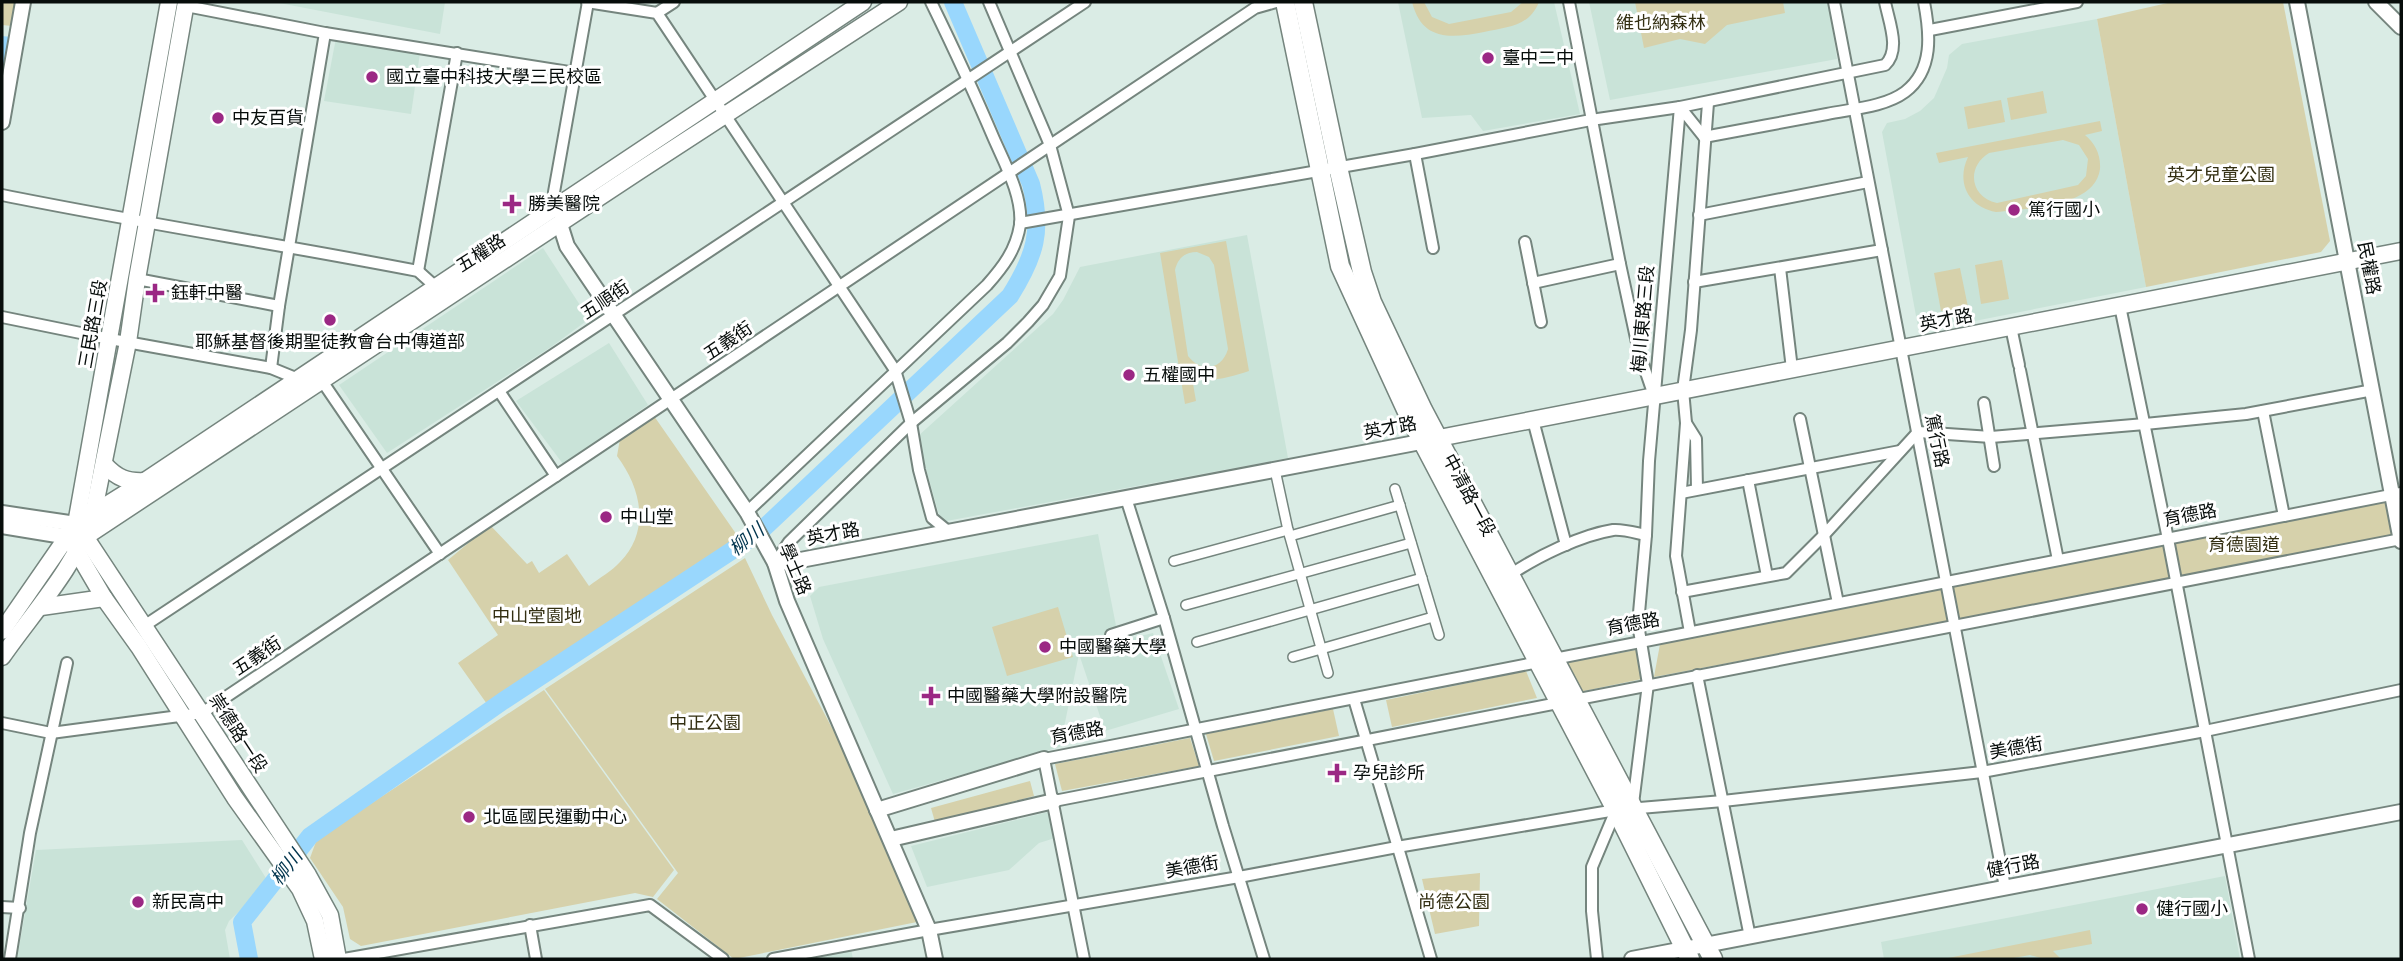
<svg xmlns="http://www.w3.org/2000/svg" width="2403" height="961" font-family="'Fira Sans','Noto Sans TC',sans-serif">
	<rect width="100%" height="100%" fill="#daece5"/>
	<!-- built -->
	<g fill="#c9e3d8">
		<path d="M274 2H445L440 34Z"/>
		<path d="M1398 2H1554L1580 114 1483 131 1471 115 1422 118Z"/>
		<path d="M1589 2H1828L1837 59 1610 100Z"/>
		<path d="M2097 19 2146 287 1919 332 1882 132 1887 123 1905 119 1920 111 1934 98 1947 68 1949 55 1962 44Z"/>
		<path d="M336 38 420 53 411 114 324 101Z"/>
		<path d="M1247 235 1288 458 941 522 917 437 1053 314 1063 300 1080 267Z"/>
		<path d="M543 248 589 319 551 347 387 453 339 385Z"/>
		<path d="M609 343 648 405 563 464 516 401Z"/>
		<path d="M1098 534 1119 641 1153 633 1179 709 1105 731 1079 654 1060 747 893 794 823 639 810 596 819 587Z"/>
		<path d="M1048 812 1055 838 1039 843 1009 870 927 887 911 846Z"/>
		<path d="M242 840 269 883 229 921 225 930 230 959H17L36 850Z"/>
		<path d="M2225 876 2240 959H1884L1881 942Z"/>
		<path d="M851 949 853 959H803V957Z"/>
	</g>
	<!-- green -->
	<g fill="#d6d1ab" fill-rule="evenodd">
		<path d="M2 2H16L12 26 2 25Z"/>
		<path d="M1412 2H1424L1432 17 1449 24 1511 12 1523 2H1539C1529 27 1507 27 1484 32 1452 38 1422 42 1412 2Z"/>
		<path d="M1635 2H1783L1785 13 1727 25 1705 44 1680 39 1644 48Z"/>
		<path d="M2172 2H2283L2330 241 2321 252 2146 287 2097 19Z"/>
		<path d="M2043 91 2047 113 2011 120 2007 98Z"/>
		<path d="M2001 100 2005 122 1968 129 1964 107Z"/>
		<path d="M2100 121 2102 131 2085 135C2095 143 2101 155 2100 169 2095 208 2026 208 1996 212 1968 207 1956 182 1968 157L1939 163 1936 153ZM2063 140 2079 145 2088 159 2086 176 2078 185 1997 203C1970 197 1966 167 1989 153Z"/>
		<path d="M1226 241 1249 371C1230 377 1212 383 1192 378L1196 401 1185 404 1160 253ZM1197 252 1209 257 1214 265 1228 349C1222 370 1201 373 1188 356L1175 270C1178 258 1185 252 1197 252Z"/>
		<path d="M2002 260 2009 299 1981 304 1975 265Z"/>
		<path d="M1960 268 1968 307 1941 311 1934 273Z"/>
		<path d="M654 416 739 538 487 704 458 663 498 635 448 560 490 525 527 564 532 561 539 573 567 554 589 586C599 578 612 571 620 562 651 530 641 488 617 456L620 439Z"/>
		<path d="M2389 498 2395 535 2179 577 2171 541Z"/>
		<path d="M2163 543 2170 579 1959 619 1952 584Z"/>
		<path d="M745 558 772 615 857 775 917 922 734 959 657 899 678 873 545 689Z"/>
		<path d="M1944 586 1951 621 1654 677 1660 644Z"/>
		<path d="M1058 607 1073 657 1007 676 992 627Z"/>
		<path d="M1636 650 1642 679 1579 692 1564 663Z"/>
		<path d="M1526 671 1537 698 1392 727 1386 700Z"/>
		<path d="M544 690 674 870 653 897 635 893 361 946 350 939 343 907 310 858 317 839Z"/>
		<path d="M1333 709 1339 736 1214 761 1206 734Z"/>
		<path d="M1190 738 1199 766 1062 791 1055 764Z"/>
		<path d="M1030 781 1034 796 935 822 931 808Z"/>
		<path d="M1480 873 1479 926 1435 934 1422 879Z"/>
		<path d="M2090 930 2092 944 2053 951 2061 959H2044L2030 955 2008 959H1943Z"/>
	</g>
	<!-- water -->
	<path fill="#99d7fd" d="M2 36 11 37 2 95Z"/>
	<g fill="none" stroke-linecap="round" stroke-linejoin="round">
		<!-- river -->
		<path stroke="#99d7fd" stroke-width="18" d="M249 959 242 922 310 836 503 701 745 542 765 527 1010 296C1035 256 1043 231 1031 184L953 2"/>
		<!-- pedestrian casing -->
		<g stroke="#75857e" stroke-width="12">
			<g id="pedestrian">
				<path d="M1275 470 1288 530 1328 673"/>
				<path d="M1395 489 1439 635"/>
				<path d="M1290 536 1400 505"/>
				<path d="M1174 561 1288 530"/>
				<path d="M1186 605 1411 543"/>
				<path d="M1197 642 1422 578"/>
				<path d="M1293 657 1433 617"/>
			</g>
		</g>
		<!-- minor casing -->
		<g stroke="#75857e" stroke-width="14">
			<g id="minor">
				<path d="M587 2 657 13 895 370 911 423 919 470 932 518 949 532"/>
				<path d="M1569 2 1620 264 1639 352 1652 390"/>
				<path d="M1834 2 2005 887"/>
				<path d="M186 6 325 33 575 73"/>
				<path d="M657 13 674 2"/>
				<path d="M1930 30 2077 2"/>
				<path d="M1704 137C1745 129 1786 122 1827 114 1851 109 1885 107 1905 92 1934 70 1930 33 1924 2"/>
				<path d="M1415 154 1433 248"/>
				<path d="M2 195C140 223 279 244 418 271L438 289"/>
				<path d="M556 212 554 192 588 2"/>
				<path d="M1699 215 1868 182"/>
				<path d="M1020 223 1415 154 1591 120 1680 107 1704 137"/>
				<path d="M1525 242 1541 322"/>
				<path d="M1780 268 1792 369"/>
				<path d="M418 271 457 53"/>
				<path d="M137 279 279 306"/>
				<path d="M1694 282 1882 250"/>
				<path d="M1533 283 1620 264"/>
				<path d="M2120 306 2168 539 2249 959"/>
				<path d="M2 317 110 339 271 368 298 379 322 381 440 554"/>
				<path d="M2011 327 2019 365"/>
				<path d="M271 368 279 306 325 33"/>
				<path d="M2020 370 2058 560"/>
				<path d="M499 391 556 476"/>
				<path d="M1984 403 1994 466"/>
				<path d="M2263 411 2284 516"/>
				<path d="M1800 419 1838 603"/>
				<path d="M1533 420 1566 545"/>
				<path d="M1686 423 1696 439 1697 489"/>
				<path d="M1748 480 1767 576"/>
				<path d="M1681 493 1900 451"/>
				<path d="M1126 498 1164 618 1223 826 1264 959"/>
				<path d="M747 512 987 285C1003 267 1016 250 1020 225 1023 197 1005 164 994 139 974 92 953 47 931 2"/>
				<path d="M775 563 789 542 911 423 1007 343 1028 322 1043 305 1060 276 1069 216 1050 145 989 2"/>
				<path d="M1510 575C1536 557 1581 535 1613 530 1623 529 1636 533 1646 535"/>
				<path d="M1682 592 1786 573 1824 535 1918 432 1991 437 2145 424 2246 414 2373 390"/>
				<path d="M144 626 1085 2"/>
				<path d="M1690 632 1676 556 1686 423 1683 390 1691 330 1708 103"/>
				<path d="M1111 635 1164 618"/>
				<path d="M1697 675 1750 937"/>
				<path d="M1354 699 1431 959"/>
				<path d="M2 723 51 733 202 713 1255 8 1276 2"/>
				<path d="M1054 801 2401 539"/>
				<path d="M1633 804 1648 684 1638 624 1646 535 1649 461 1680 107 1885 65C1901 50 1889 22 1885 2"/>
				<path d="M2 907 20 908"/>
				<path d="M530 925 536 959"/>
				<path d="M10 959 30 833 67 663"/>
				<path d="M344 959 650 905 723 959"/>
				<path d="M773 959 929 930 1239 877 1397 847 1616 810 1723 801 1982 772 2205 731 2401 690"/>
				<path d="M1084 959 1044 759 2401 493"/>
				<path d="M1597 959 1592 911V867L1616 810"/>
			</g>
		</g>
		<!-- tertiary casing -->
		<g stroke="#75857e" stroke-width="18">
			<g id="tertiary">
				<path d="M2297 2 2401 541"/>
				<path d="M2376 2 2401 27"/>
				<path d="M2 122 23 2"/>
				<path d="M560 224 567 246 747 512 775 563 787 601 929 930 935 959"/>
				<path d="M2 513 76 524"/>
				<path d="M2 526 69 537"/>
				<path d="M775 563 790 562 1431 440"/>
				<path d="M877 810 1044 759"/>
				<path d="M891 839 1054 801"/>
				<path d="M1632 959 2401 812"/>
			</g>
		</g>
		<!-- secondary casing -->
		<g stroke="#75857e" stroke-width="19">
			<g id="secondary">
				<path d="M1439 438 2401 251"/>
				<path d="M105 465C117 478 127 482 145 481"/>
				<path d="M76 524 145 481 863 2"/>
				<path d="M80 529 308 875 330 915 338 959"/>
				<path d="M85 537 639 171 899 2"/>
				<path d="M73 545 104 598 139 647 235 798 300 889 315 921 323 959"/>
				<path d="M41 607 104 598"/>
				<path d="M2 631 76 524 169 2"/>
				<path d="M2 657C34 611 74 569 93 515L128 342 137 279 186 2"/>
			</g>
		</g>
		<!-- primary casing -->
		<g stroke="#75857e" stroke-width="21">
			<g id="primary">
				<path d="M1285 2 1340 266 1408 414 1616 810 1690 959"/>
				<path d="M1303 2 1338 167 1362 272 1372 302 1423 410 1713 959"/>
			</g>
		</g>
		<!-- pedestrian -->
		<use href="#pedestrian" stroke="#fff" stroke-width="9"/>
		<!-- minor -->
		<use href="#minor" stroke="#fff" stroke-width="10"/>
		<!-- tertiary -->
		<use href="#tertiary" stroke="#fff" stroke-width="14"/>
		<!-- secondary -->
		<use href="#secondary" stroke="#fff" stroke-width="16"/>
		<!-- primary -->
		<use href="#primary" stroke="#fff" stroke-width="18"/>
	</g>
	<!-- markers -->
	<g fill="#9b2884" stroke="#fff" stroke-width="2.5">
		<circle cx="1488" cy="58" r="7"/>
		<circle cx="372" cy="77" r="7"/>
		<circle cx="218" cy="118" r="7"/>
		<path d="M508.5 193.5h7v7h7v7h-7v7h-7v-7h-7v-7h7z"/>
		<circle cx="2014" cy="210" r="7"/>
		<path d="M151.5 282.5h7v7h7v7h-7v7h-7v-7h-7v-7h7z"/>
		<circle cx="330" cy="320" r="7"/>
		<circle cx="1129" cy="375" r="7"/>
		<circle cx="606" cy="517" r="7"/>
		<circle cx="1045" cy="647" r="7"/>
		<path d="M927.5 685.5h7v7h7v7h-7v7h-7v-7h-7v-7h7z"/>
		<path d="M1333.5 762.5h7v7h7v7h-7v7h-7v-7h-7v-7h7z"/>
		<circle cx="469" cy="817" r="7"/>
		<circle cx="138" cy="902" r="7"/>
		<circle cx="2142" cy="909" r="7"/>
	</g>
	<g text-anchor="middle" stroke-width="6" stroke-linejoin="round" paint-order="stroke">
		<!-- park labels -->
		<g font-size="18" fill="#332f12" stroke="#fff">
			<text x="1661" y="29">維也納森林</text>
			<text x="2221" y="181">英才兒童公園</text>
			<text x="2244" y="551">育德園道</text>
			<text x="537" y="622">中山堂園地</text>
			<text x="705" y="729">中正公園</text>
			<text x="1454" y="908">尚德公園</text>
		</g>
		<!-- poi labels -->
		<g font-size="18" fill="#070d0b" stroke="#fff" text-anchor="start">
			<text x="1502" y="64">臺中二中</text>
			<text x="386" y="83">國立臺中科技大學三民校區</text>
			<text x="232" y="124">中友百貨</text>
			<text x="528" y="210">勝美醫院</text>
			<text x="2028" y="216">篤行國小</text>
			<text x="171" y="299">鈺軒中醫</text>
			<text x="330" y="348" text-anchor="middle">耶穌基督後期聖徒教會台中傳道部</text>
			<text x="1143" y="381">五權國中</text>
			<text x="620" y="523">中山堂</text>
			<text x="1059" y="653">中國醫藥大學</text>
			<text x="947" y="702">中國醫藥大學附設醫院</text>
			<text x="1353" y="779">孕兒診所</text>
			<text x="483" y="823">北區國民運動中心</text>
			<text x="152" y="908">新民高中</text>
			<text x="2156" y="915">健行國小</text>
		</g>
		<!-- street labels -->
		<g font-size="18" fill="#070d0b" stroke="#fff">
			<text transform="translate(481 253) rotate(-33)" y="6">五權路</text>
			<text transform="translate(2369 268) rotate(79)" y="6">民權路</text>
			<text transform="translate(605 300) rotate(-34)" y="6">五順街</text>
			<text transform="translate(1643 319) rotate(-85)" y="6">梅川東路三段</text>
			<text transform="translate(1946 320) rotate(-11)" y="6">英才路</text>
			<text transform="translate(93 324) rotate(-80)" y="6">三民路三段</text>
			<text transform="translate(728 341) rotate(-34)" y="6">五義街</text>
			<text transform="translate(1390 428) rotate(-11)" y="6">英才路</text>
			<text transform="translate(1937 441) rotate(78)" y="6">篤行路</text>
			<text transform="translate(1469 495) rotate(62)" y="6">中清路一段</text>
			<text transform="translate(2190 515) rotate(-11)" y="6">育德路</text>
			<text transform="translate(833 534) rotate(-11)" y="6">英才路</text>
			<text transform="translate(795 569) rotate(67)" y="6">學士路</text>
			<text transform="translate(1633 624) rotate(-11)" y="6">育德路</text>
			<text transform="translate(257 656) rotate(-34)" y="6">五義街</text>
			<text transform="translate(238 733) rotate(57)" y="6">崇德路一段</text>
			<text transform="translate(1077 733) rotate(-11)" y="6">育德路</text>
			<text transform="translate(2016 748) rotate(-10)" y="6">美德街</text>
			<text transform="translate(2013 866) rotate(-11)" y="6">健行路</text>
			<text transform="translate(1192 867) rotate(-10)" y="6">美德街</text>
		</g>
		<!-- water labels -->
		<g font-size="19" font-style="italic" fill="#00344d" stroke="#fff">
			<text transform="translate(746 539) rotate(-39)" y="7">柳川</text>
			<text transform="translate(286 867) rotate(-52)" y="7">柳川</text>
		</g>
	</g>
	<!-- border -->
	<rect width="2403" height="961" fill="none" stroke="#070d0b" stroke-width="7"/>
</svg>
